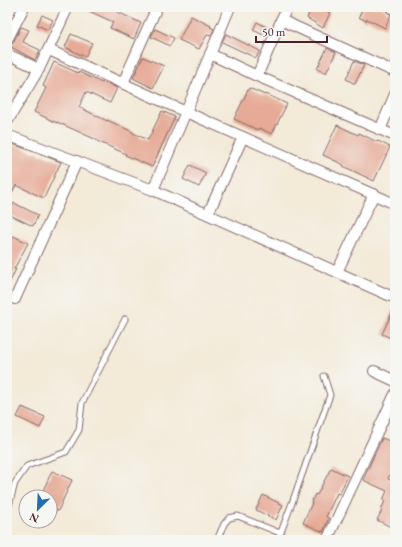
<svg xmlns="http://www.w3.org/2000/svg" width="402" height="547" font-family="'EB Garamond',serif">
	<rect width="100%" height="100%" fill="#f6f6f2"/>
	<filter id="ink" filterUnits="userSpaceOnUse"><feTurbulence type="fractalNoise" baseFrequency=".025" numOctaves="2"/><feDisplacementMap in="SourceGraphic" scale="8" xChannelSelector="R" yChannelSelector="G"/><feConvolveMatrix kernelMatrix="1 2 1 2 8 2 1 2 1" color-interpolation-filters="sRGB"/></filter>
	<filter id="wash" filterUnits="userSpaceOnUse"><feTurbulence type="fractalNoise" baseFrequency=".012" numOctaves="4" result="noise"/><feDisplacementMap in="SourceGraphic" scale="16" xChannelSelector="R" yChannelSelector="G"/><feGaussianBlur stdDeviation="0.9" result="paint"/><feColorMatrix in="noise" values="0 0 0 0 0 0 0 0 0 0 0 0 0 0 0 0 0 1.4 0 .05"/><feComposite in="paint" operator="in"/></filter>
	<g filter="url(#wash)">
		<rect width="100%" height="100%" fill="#f3ead8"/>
		<g id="blocks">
			<!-- building -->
			<g fill="#e6aa96">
				<path d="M80 7H107L141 23 134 39 110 28 113 22Z"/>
				<path d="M312 7H315L323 11V9L330 13 323 28 307 18Z"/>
				<path d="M363 7H380L385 10 388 13 391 14 385 28 367 19 366 21 359 17Z"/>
				<path d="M42 15 53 20 48 30 37 25Z"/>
				<path d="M191 16 211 26 210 27 214 29 211 36 207 35 199 49 179 40Z"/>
				<path d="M257 22 270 29 267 37 253 30Z"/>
				<path d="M21 27 29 30 23 42 40 50 35 60 9 46 13 43Z"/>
				<path d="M155 29 174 38 170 46 151 37Z"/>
				<path d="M71 34 92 43 85 57 65 47Z"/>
				<path d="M226 34 260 51 256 58 222 42Z"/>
				<path d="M327 48 336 52 326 73 317 69Z"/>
				<path d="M143 57 164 66 153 88 133 78Z"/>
				<path d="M354 61 364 65 355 84 346 79Z"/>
				<path d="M54 62 78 73 79 72 102 83 103 81 117 88 110 103 86 92 79 107 107 121V120L133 132V133L148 140 162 111 175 117 152 167 125 155 126 154 97 141V140L57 122V123L34 112 46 88 43 86Z"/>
				<path d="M249 88 265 95 266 94 287 104 272 134 259 128 258 130 234 119Z"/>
				<path d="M337 125 358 135 359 133 377 142 378 141 390 147 374 181 343 166 344 165 323 155Z"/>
				<path d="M10 143 61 162 44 198 16 185 7 203V149Z"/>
				<path d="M190 165 206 173 199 187 183 179Z"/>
				<path d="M14 203 38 215 33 226 8 214Z"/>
				<path d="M7 233 28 243 14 269H16L7 288Z"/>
				<path d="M395 306V340L382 334Z"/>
				<path d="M22 407 45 417 40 428 17 417Z"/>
				<path d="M382 438 395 443V456L390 468 392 469 388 479 392 481 395 475V529L377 520 382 510H381L385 501 383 500 387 491 363 480Z"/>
				<path d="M331 468 348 476 339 494 337 493 326 517 329 518 323 532 303 523 312 503H311L315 494 317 495Z"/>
				<path d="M52 471 72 480 58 511 50 507V497H40Z"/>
				<path d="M263 495 283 505 276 520 256 510Z"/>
			</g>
		</g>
	</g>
	<g filter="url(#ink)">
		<use href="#blocks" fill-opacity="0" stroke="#856668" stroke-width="1"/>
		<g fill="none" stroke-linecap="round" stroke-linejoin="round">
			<!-- service casing -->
			<g stroke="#856668" stroke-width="7">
				<g id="service">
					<path d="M7 314V316"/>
					<path d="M7 513 15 483 27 466 66 452 79 430 82 403 125 319"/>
					<path d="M217 540 224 524 229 518 238 516 280 533"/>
					<path d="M278 540 292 503 330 395 324 376"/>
				</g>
			</g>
			<!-- minor casing -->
			<g stroke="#856668" stroke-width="12">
				<g id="minor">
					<path d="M391 7 395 9"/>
					<path d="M281 20 395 72"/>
					<path d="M7 40 24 7"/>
					<path d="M49 50 186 112 395 204"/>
					<path d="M7 54 39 69"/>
					<path d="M210 54 257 76 395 136"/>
					<path d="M257 76 287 7"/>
					<path d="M123 83 157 7"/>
					<path d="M7 122 39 69 68 7"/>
					<path d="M380 130 395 94"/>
					<path d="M7 135 153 190 395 298"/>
					<path d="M153 190 230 7"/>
					<path d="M208 214 243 137"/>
					<path d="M337 272 374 194"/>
					<path d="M15 299 77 161"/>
					<path d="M374 371 395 381"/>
					<path d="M327 540 395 394"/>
				</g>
			</g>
			<!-- service -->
			<use href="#service" stroke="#fff" stroke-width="5"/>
			<!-- minor -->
			<use href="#minor" stroke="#fff" stroke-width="10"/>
		</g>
	</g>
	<!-- margin -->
	<rect width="402" height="547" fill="none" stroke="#f6f6f2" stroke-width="24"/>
	<!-- north arrow -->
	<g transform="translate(38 509) rotate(204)"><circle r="19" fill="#f6f6f2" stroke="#b1a0a2"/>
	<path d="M0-3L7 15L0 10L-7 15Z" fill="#1f6fb2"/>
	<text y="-6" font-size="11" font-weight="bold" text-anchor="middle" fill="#4a1f2b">N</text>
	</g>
	<!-- scale -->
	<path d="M256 36v6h71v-6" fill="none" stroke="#4a1f2b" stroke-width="2"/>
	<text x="262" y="36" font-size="12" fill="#4a1f2b" stroke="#f6f6f2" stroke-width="3" paint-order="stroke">50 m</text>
</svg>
